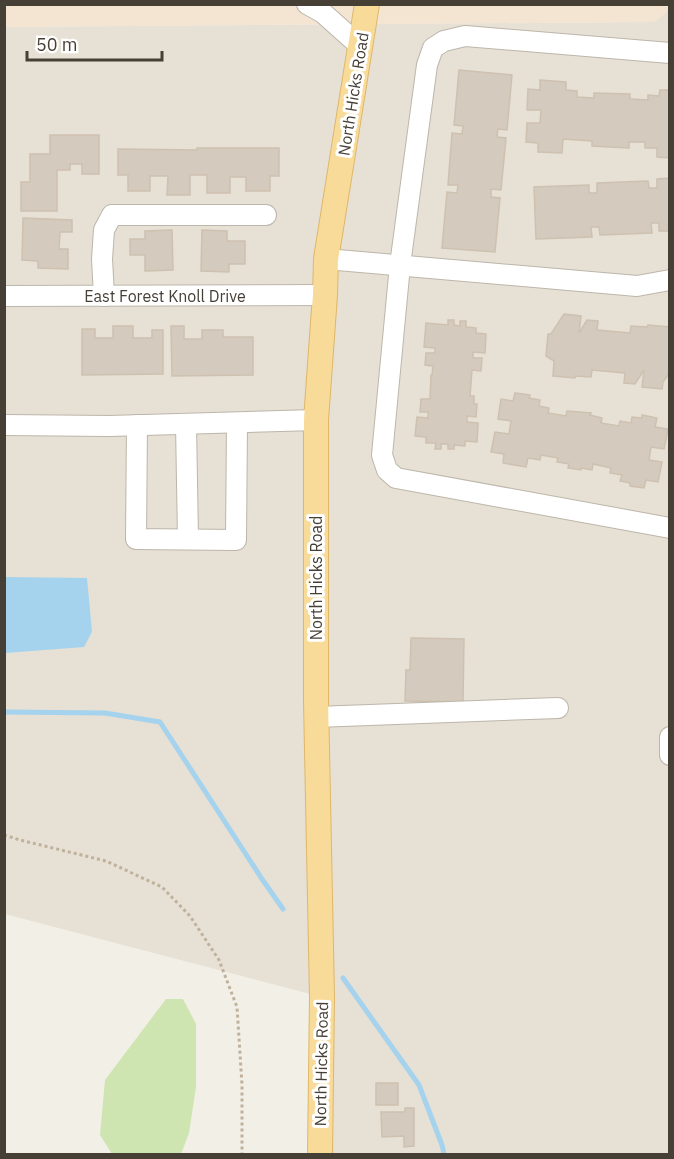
<svg xmlns="http://www.w3.org/2000/svg" width="674" height="1159" font-family="'IBM Plex Sans',sans-serif">
	<rect width="100%" height="100%" fill="#f2efe7"/>
	<!-- residential -->
	<path fill="#e6e0d5" d="M669 9V1154H320L322 997 5 914 4 27 655 22Z"/>
	<!-- commercial -->
	<path fill="#f4e5d3" d="M669 4 670 9 655 22 5 27 4 5Z"/>
	<!-- green -->
	<path fill="#cfe5b1" d="M166 999H183L196 1024V1087L189 1133 181 1154H112L100 1135 105 1080Z"/>
	<!-- water -->
	<path fill="#a5d2ed" d="M5 577 87 578 92 632 84 647 5 653Z"/>
	<g fill="none" stroke-linecap="round" stroke-linejoin="round">
		<!-- stream -->
		<g stroke="#a5d2ed" stroke-width="5">
			<path d="M4 712 105 713 160 722 262 879 283 909"/>
			<path d="M343 978 419 1085 442 1145 444 1154"/>
		</g>
	</g>
	<!-- building -->
	<g fill="#d4cabd" stroke="#cec1b0" stroke-width="1.5">
		<path d="M459 70 512 75 507 130 498 129 497 137 506 138 501 190 491 189V197L500 198 495 252 442 248 447 192 457 193 458 185H448L452 133 462 134 463 126 454 125Z"/>
		<path d="M540 80 566 82V90L577 91V97L594 98V93L630 94V99L648 100V95L659 96 660 90H670V158L657 157V148H645V142H629V148L592 146V141L563 139 562 153 538 152V143L526 142 527 123H540L541 110H527L528 89 540 90Z"/>
		<path d="M50 135H99V174H82V164H70V170H57V211H21V182H30V154H50Z"/>
		<path d="M197 148H279V176H270V191H246V177H230V193H207V175H190V195H167L168 176H150V191H128V175H118V149L197 150Z"/>
		<path d="M670 178V231H659V223H651L652 233 600 235 599 227H591L592 237 536 239 534 187 589 185V193H597V183L648 181 649 188H657V179Z"/>
		<path d="M23 218 72 220V232H60L59 249H68V269L38 268V261L22 260Z"/>
		<path d="M172 230 173 270 145 271V255H130V239H145V231Z"/>
		<path d="M202 230 227 231V241H245V264H229V272L201 271Z"/>
		<path d="M564 314 581 316 579 333 587 320 598 321 597 330 630 333 631 326 647 327 648 325 670 327V372L663 382 662 389 642 387 644 370 635 384 624 383 625 373 592 370 591 377 575 376V378L553 376 554 361 546 356 548 334H551Z"/>
		<path d="M448 320H454V325L460 326V321H466V327L476 328V333L486 334 485 353 473 352V358H482L481 371 472 370 470 396H474V404H477L476 417 467 416V422L478 423 477 442 465 441V446L454 445V449H448V444H441V449H435L436 443H426V437L415 436 417 417 428 418V412H420L421 399H430L431 375H432L433 366 425 365 426 353H435V348L424 347 426 323 448 325Z"/>
		<path d="M113 326H133V338H152V330H163V374L82 375V329H95V338H113Z"/>
		<path d="M171 326H184V339H202V330H223V337H253V375L172 376Z"/>
		<path d="M515 393 530 395 529 398 540 400 539 406 549 408 548 413 566 416 567 411 591 413 590 415 602 418 601 423 619 426 620 421 631 423 632 417 642 418V415L657 418 655 427 668 429 664 449 651 447 649 460 662 462 658 482 646 480 644 488 630 486V483L620 481 622 475 610 473 611 468 593 464 592 470 581 468V470L568 468 569 464 557 462 558 458 541 455 540 460 528 458 526 467 503 463 504 454 491 452 495 432 509 434 511 421 498 419 501 399 513 401Z"/>
		<path d="M411 638 464 639 463 702 405 701 406 670H410Z"/>
		<rect x="376" y="1083" width="22" height="22"/>
		<path d="M405 1108H414V1146L404 1147V1136L382 1137 381 1112H405Z"/>
	</g>
	<g fill="none" stroke-linecap="round" stroke-linejoin="round">
		<!-- minor casing -->
		<g stroke="#bdb6aa" stroke-width="22">
			<g id="minor">
				<path d="M307 4 323 13 360 46"/>
				<path d="M670 53 465 36 444 41 433 48 427 65 400 265 382 455 387 470 396 478 670 528"/>
				<path d="M326 259 637 286 670 280"/>
				<path d="M4 296 325 295"/>
				<path d="M104 296 102 259 104 230 112 215H266"/>
				<path d="M186 424 188 539"/>
				<path d="M4 425 109 426 316 420"/>
				<path d="M137 425 136 539 236 540 237 423"/>
				<path d="M316 717 558 708"/>
				<path d="M670 737V755"/>
			</g>
		</g>
		<!-- major casing -->
		<g stroke="#deb769" stroke-width="26">
			<path id="major" d="M320 1154 322 997 316 700V420L325 295 326 259 367 4"/>
		</g>
		<!-- path -->
		<path stroke="#bfb19c" stroke-width="3" stroke-dasharray="3 3" stroke-linecap="butt" d="M4 835 20 840 106 861 162 887 190 916 219 960 237 1007 242 1085V1154"/>
		<!-- minor -->
		<use href="#minor" stroke="#fff" stroke-width="20"/>
		<!-- major -->
		<use href="#major" stroke="#f9db99" stroke-width="24"/>
	</g>
	<g text-anchor="middle" stroke-width="6" stroke-linejoin="round" paint-order="stroke">
		<!-- street labels -->
		<g font-size="16" fill="#453f36" stroke="#fff">
			<text transform="translate(353 94) rotate(-81)" y="6">North Hicks Road</text>
			<text x="165" y="302">East Forest Knoll Drive</text>
			<text transform="translate(316 578) rotate(-90)" y="6">North Hicks Road</text>
			<text transform="translate(321 1064) rotate(-89)" y="6">North Hicks Road</text>
		</g>
	</g>
	<!-- border -->
	<rect width="674" height="1159" fill="none" stroke="#453f36" stroke-width="12"/>
	<!-- scale -->
	<path d="M27 51v9h135v-9" fill="none" stroke="#453f36" stroke-width="3"/>
	<text x="36" y="51" font-size="18" fill="#453f36" stroke="#ffffff" stroke-width="4.5" paint-order="stroke">50 m</text>
</svg>
